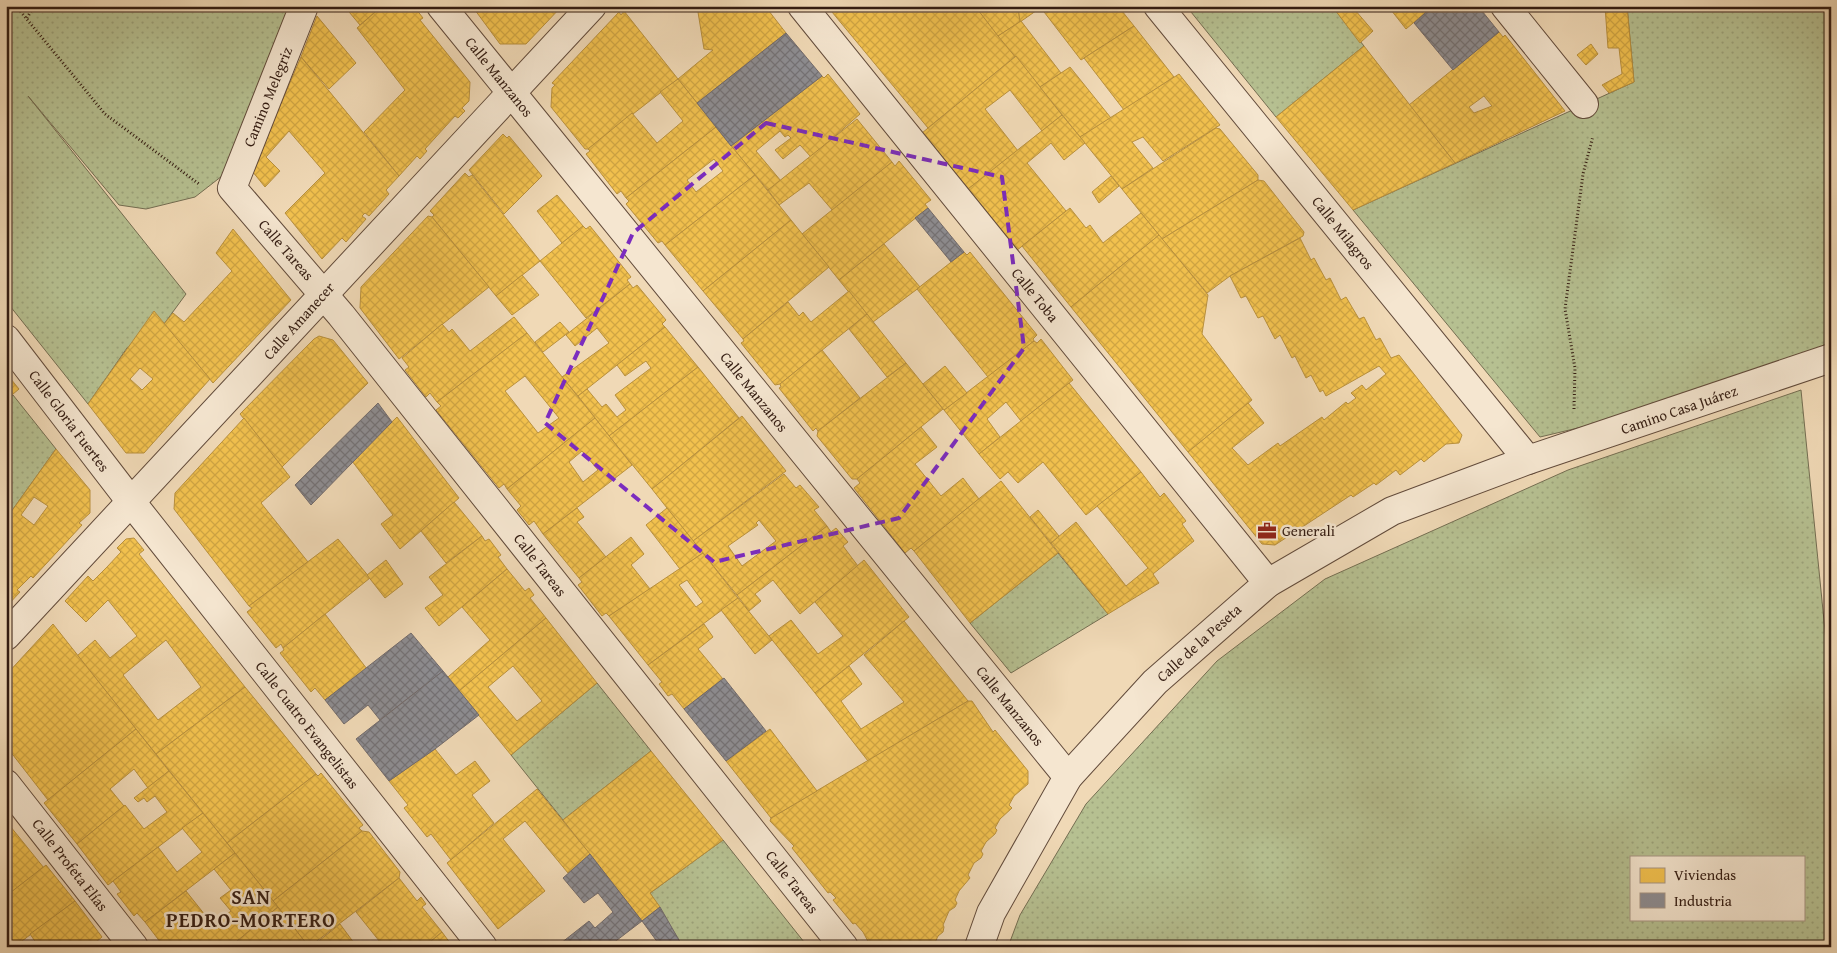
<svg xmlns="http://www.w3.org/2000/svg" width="1837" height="953" font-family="'Gentium Book Plus',serif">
	<defs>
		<pattern id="green-dots" width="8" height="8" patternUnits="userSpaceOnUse" patternTransform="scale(1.25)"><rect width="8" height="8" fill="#b6c091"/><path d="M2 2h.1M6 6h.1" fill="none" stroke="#9da47c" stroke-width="1.8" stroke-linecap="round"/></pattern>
		<pattern id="homes-cross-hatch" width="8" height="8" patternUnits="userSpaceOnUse" patternTransform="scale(1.25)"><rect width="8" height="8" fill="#f2c14e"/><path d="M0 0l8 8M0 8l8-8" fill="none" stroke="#d0a543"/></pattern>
		<pattern id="industry-cross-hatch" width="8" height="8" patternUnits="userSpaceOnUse" patternTransform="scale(1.25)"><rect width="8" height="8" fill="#8d8d92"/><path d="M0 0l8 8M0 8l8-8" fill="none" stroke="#747276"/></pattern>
	</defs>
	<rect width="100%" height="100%" fill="#f0d9b6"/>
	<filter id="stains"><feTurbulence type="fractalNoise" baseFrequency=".004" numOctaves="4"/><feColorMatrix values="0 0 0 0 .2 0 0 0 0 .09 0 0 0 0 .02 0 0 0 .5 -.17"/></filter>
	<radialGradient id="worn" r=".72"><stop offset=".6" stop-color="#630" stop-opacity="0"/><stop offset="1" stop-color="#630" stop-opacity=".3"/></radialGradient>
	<!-- green -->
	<g fill="url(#green-dots)" stroke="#746e52" fill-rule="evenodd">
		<path d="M6 6H289L222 176 195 197 146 209 119 205 28 96 186 294 164 324 127 348 88 404 6 301Z"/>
		<path d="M1198 6H1332L1364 46 1276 117 1191 12Z"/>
		<path d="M1627 6H1831V346L1603 422 1540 437 1353 210 1634 82Z"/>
		<path d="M1801 390 1831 691V947H1008L1020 915 1086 804 1217 661 1325 579 1568 470ZM1631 857H1803V919H1631Z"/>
		<path d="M13 395 56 449 6 519V400Z"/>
		<path d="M1058 553 1108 614 1011 673 970 623Z"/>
		<path d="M597 683 651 751 563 820 511 755Z"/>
		<path d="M723 840 808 947H683L650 893Z"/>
	</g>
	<!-- homes -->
	<g fill="url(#homes-cross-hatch)" stroke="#b9903c" fill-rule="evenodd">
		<path d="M344 6H382L360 25Z"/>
		<path d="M382 6H409L413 11 416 9 423 18 420 20 470 82 469 101 462 108 465 111 458 118 455 116 425 149 427 151 420 159 417 156 399 176 364 132 405 90 357 28Z"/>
		<path d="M472 6H562L526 44H500Z"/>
		<path d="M697 6H765L786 33 697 103 678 79 713 50 704 49Z"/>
		<path d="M827 6H975L1016 56 928 128Z"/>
		<path d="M975 6H1018L1020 22 998 36Z"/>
		<path d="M1018 6H1043L1020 22Z"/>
		<path d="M1118 6 1134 26 1081 60 1041 8 1043 6Z"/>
		<path d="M1186 6H1198L1191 12Z"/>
		<path d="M1332 6H1360L1355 10 1373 31 1360 43Z"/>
		<path d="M1395 6H1433L1406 29 1391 10Z"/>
		<path d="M1605 6H1627L1634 82 1609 93 1602 85 1622 74 1619 48H1608Z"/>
		<path d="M624 11 678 79 588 149H585L551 107 552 88 555 85 552 83 619 12 621 15Z"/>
		<path d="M317 16 356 63 329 89 301 57Z"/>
		<path d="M1021 21 1061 73 1040 87 998 36Z"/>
		<path d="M1134 26 1174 77 1124 110 1084 58Z"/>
		<path d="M1499 32 1503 37 1505 35 1565 111 1455 163 1409 105ZM1484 96 1492 106 1474 113 1469 107Z"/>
		<path d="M1591 44 1598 54 1586 65 1577 55Z"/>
		<path d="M1364 46 1455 163 1353 210 1276 117Z"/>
		<path d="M1016 56 1062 115 1042 131 1010 90 985 109 1018 151 968 189 922 133Z"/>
		<path d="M301 57 399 176 386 190 389 194 369 216 365 213 362 216 366 219 346 242 342 238 322 259 285 213 325 173 289 131 266 157 280 171 265 187 252 171Z"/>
		<path d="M1070 67 1111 118 1080 137 1040 87Z"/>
		<path d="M828 74 860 114 811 157 800 145 783 159 775 150 791 138 788 135 785 137 780 131 756 151 781 181 768 190 731 146 822 76 824 78Z"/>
		<path d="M1179 74 1220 125 1163 161 1143 137 1132 142 1153 168 1122 189 1080 137Z"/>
		<path d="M678 79 716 127 626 198 621 191 617 194 586 154 590 151 588 149 632 113 657 143 683 121 660 92Z"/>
		<path d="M1062 115 1085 143 1064 160 1051 143 1027 163 1066 211 1016 251 968 189Z"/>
		<path d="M857 119 892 162 833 211 809 183 779 205 768 190Z"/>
		<path d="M716 127 755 175 665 245 662 241 658 243 626 204 629 201 626 198ZM714 159 723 171 696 192 687 180Z"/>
		<path d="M1216 128 1220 129 1258 175V180L1162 239 1122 189Z"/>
		<path d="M503 134 507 138 509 136 542 176 504 214 469 170Z"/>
		<path d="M899 161 931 200 925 204 928 208 839 280 802 234 892 162 895 166Z"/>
		<path d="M465 173 469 177 472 175 540 261 496 296 432 217 434 215 430 211Z"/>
		<path d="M755 175 791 220 703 291 665 245Z"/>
		<path d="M1111 176 1119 186 1099 203 1092 192Z"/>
		<path d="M1258 180 1264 181 1304 232 1303 236 1230 276 1207 293 1162 239Z"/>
		<path d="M557 195 583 226 562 243 537 211Z"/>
		<path d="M1070 208 1086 228 1090 225 1103 243 1141 213 1159 235 1071 307 1022 246Z"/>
		<path d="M428 216 432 217 489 287 399 359 360 308 361 287Z"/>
		<path d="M791 220 829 267 743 339 703 291Z"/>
		<path d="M583 226 586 229 590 226 631 277 627 280 630 284 586 318 540 261Z"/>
		<path d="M233 229 291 300 213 383 164 324 173 313 184 322 232 271 216 253Z"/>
		<path d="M1159 235 1208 295 1202 334 1252 400 1188 452 1071 307Z"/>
		<path d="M1300 238 1311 260 1314 258 1326 280 1330 278 1341 300 1346 297 1359 319 1364 317 1376 340 1380 338 1391 358 1399 355 1462 435 1459 443 1446 444 1424 462 1421 459 1400 475 1396 470 1376 485 1374 483 1353 497 1351 495 1275 545 1262 544 1188 452 1248 403 1264 423 1232 448 1248 465 1278 443 1280 446 1322 417 1324 420 1346 402 1348 404 1356 398 1351 393 1362 385 1366 390 1386 374 1379 366 1326 396 1323 390 1320 392 1311 375 1306 378 1295 356 1292 358 1280 335 1275 339 1263 316 1258 318 1246 296 1241 298 1230 276Z"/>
		<path d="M884 244 920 287 873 322 839 280Z"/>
		<path d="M964 252 967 255 970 252 1037 335 1033 339 1034 341 988 377 917 289Z"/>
		<path d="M522 275 539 295 512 315 496 296Z"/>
		<path d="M630 284 633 288 637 285 666 320 662 324 665 327 578 396 562 377 609 343 597 328 575 346 566 335Z"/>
		<path d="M849 291 867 314 780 384 775 385 741 343 744 341 743 339 788 302 799 316 803 312 811 322Z"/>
		<path d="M154 311 210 379 144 453H126L88 404ZM140 368 153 379 142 390 130 379Z"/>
		<path d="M867 314 906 363 887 377 849 329Z"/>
		<path d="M514 317 527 333 437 402 430 393 426 397 405 370 409 367 402 358 442 324 449 332 452 329 470 351Z"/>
		<path d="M560 322 569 332 543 352 535 342Z"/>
		<path d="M665 327 698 367 609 436 578 396 587 389 602 407 606 404 617 417 626 410 615 395 651 368 646 361 625 376 617 365Z"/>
		<path d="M527 333 595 418 507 489 504 484 499 488 436 410 441 406 437 402ZM525 376 559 418 538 433 505 391Z"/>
		<path d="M319 336 333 340 368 383 282 467 240 414 314 339Z"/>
		<path d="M1041 339 1073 380 1021 421 1006 402 987 419 1000 437 979 454 944 410 1034 341 1037 343Z"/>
		<path d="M822 350 860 398 818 431 816 428 813 431 779 388 781 387 780 384Z"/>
		<path d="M906 363 943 409 857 479H852L817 436 818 431Z"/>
		<path d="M945 366 967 393 944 410 923 384Z"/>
		<path d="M698 367 739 418 652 489 609 436Z"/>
		<path d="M6 373 19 389 6 400Z"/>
		<path d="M1069 383 1141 472 1086 515 1043 462 1018 483 1008 472 1000 479 979 454Z"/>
		<path d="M742 416 786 471 693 541 652 489Z"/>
		<path d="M397 417 459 498 400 549 381 524 393 515 352 461Z"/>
		<path d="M244 418 290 477 261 503 308 562 249 606 174 509 175 493Z"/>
		<path d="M595 418 632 465 543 534 534 521 529 525 517 510 521 506 507 489ZM582 451 598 470 583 482 569 462Z"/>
		<path d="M921 427 937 447 915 464 941 496 963 478 979 499 914 551 911 548 905 553 854 488 860 483 857 479Z"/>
		<path d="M56 449 90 490V513L79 523 82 525 33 578 31 576 17 590 20 592 6 607V519ZM34 497 48 506 34 525 21 515Z"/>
		<path d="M1141 472 1160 497 1164 493 1186 521 1182 524 1194 541 1153 574 1159 583 1108 614 1051 543 1076 522 1126 586 1148 568 1097 506Z"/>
		<path d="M784 474 796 488 800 485 819 507 814 510 827 526 737 595 693 541ZM759 520 776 541 742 566 728 546 758 525 756 523Z"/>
		<path d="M1001 481 1058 553 970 623 914 551Z"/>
		<path d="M454 502 482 536 446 563 421 531Z"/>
		<path d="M577 508 584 517 577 522 606 557 579 578 543 534Z"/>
		<path d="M667 508 703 553 680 569 646 525Z"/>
		<path d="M1038 510 1059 536 1051 543 1030 517Z"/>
		<path d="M827 526 831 532 836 528 848 542 843 546 858 566 800 614 773 580 755 594 761 601 749 611 737 595Z"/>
		<path d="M482 536 485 541 489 539 501 555 498 557 507 569 439 626 425 608 443 595 429 577Z"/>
		<path d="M631 537 644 554 631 565 650 589 609 616 606 613 602 616 578 585 582 582 579 578Z"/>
		<path d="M134 538 144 550 139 554 245 687 156 754 77 656 95 640 110 658 137 636 108 600 86 622 65 601 88 576 93 581 107 567 121 552 117 548 126 539ZM166 640 201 687 158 720 123 675Z"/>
		<path d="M338 539 370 578 283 648 281 644 276 648 247 612 252 608 249 606Z"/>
		<path d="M703 553 738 598 648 665 609 616ZM687 580 703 602 696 607 679 585Z"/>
		<path d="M386 560 403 584 385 598 367 575Z"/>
		<path d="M864 560 909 617 815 693 769 636 791 620 818 654 843 636 815 602Z"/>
		<path d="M507 569 525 591 529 588 534 595 530 598 546 618 459 691 448 677 490 640 462 607Z"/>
		<path d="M738 598 772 640 755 654 721 610Z"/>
		<path d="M325 614 367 669 325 700 315 688 311 692 280 653 284 650 283 648Z"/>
		<path d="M546 618 597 683 511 755 459 691ZM513 666 542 701 517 721 488 687Z"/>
		<path d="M904 621 968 701 868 761 815 693 849 666 862 684 841 701 861 729 904 702 864 655Z"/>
		<path d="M53 624 136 729 48 800 6 746V675Z"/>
		<path d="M704 624 713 637 698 649 723 679 684 709 672 694 668 696 659 684 662 682 648 665Z"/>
		<path d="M245 687 316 774 227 843 156 754Z"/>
		<path d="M968 701H972L993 732 995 730 1028 771V784L1014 796 1009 805 1012 808 1000 819 995 828 997 830 995 834 986 842 981 851 983 854 981 858 974 863 968 875 970 878 959 891 955 900 957 903 955 907 949 911 943 925 944 927 943 932 938 936 933 947H871L863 932 855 923 853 924 833 900 836 898 830 892 828 893 792 848 794 846 770 821 771 818Z"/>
		<path d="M136 729 169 771 148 788 134 769 110 789 124 806 77 844 44 803Z"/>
		<path d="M770 729 817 791 771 818 726 761Z"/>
		<path d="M435 749 456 775 475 761 490 781 472 795 494 823 451 860 431 834 427 837 404 808 408 805 389 781Z"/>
		<path d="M651 751 723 840 650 893 660 907 642 921 563 820Z"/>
		<path d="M169 771 203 813 108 885 77 844 125 805 144 829 167 812 155 796 147 802 144 798 138 802 134 798Z"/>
		<path d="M321 773 363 825 359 828 362 831 273 901 227 843 316 774 318 776Z"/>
		<path d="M537 789 590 854 568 873 525 821 503 839 545 891 498 929 447 863Z"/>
		<path d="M203 813 235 853 145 922 137 913 134 916 117 894 121 892 113 881 158 847 177 872 202 852 182 828Z"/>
		<path d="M6 821 44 868 6 896Z"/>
		<path d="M362 831 369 832 400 872 399 878 309 947 273 901Z"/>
		<path d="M235 853 278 907 230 947H164L145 922 186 891 213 925 231 911 220 898 231 890 214 869Z"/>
		<path d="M46 865 75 901 14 947H6V896Z"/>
		<path d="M399 878 417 901 421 897 426 904 422 907 442 932 424 947H384L356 912Z"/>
		<path d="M75 901 102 937 90 947H39L30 934Z"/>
		<path d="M278 907 309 947H278L276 944 272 947H230Z"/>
		<path d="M340 924 357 947H311L330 932Z"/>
		<path d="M442 932 453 947H424Z"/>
		<path d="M97 941 102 947H90Z"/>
	</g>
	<!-- industry -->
	<g fill="url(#industry-cross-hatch)" stroke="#726b6c">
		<path d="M1433 6H1478L1499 32 1453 70 1414 23Z"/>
		<path d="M786 33 822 76 731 146 697 103Z"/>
		<path d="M928 208 964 252 951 262 915 218Z"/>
		<path d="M378 403 392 422 311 505 295 485Z"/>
		<path d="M411 633 443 671 380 720 368 705 344 724 325 700Z"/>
		<path d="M443 671 479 715 435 749 389 781 356 739Z"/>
		<path d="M724 678 766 731 726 761 684 709Z"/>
		<path d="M590 854 642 921 608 947H556L589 921 595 928 613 912 598 893 584 903 563 878Z"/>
		<path d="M660 907 683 947H661L642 921Z"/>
	</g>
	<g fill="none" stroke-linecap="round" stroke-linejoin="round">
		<!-- minor casing -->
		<g stroke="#624b3b" stroke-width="30">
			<g id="minor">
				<path d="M304 6 232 188 341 315 844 947"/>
				<path d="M441 6 1068 777"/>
				<path d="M802 6 1268 583"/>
				<path d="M1158 6 1528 460"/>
				<path d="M1505 6 1584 104"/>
				<path d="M6 339 132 503 483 947"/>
				<path d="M6 636 592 6"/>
				<path d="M6 784 134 947"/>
				<path d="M979 947 991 913 1068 777 1155 682 1268 583 1392 511 1528 460 1831 358"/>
			</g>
		</g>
		<!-- path -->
		<g stroke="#331c12" stroke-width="3" stroke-dasharray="1 2.5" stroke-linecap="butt">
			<path d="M16 6 105 114 199 184"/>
			<path d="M27 18 34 6"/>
			<path d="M1574 409 1575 368 1565 309 1583 174 1593 136"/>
		</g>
		<!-- minor -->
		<use href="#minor" stroke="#f5e6d0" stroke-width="28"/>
	</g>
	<!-- marked area -->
	<path fill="none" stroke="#7b2cbf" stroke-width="4" stroke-dasharray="10 6" stroke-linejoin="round" d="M766 123 1002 177 1024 348 899 518 714 562 545 423 633 233Z"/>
	<!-- icons -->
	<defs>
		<g id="office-bare" transform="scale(1.5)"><path d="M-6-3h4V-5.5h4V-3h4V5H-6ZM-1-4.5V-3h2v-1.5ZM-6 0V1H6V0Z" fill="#8f2418" stroke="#f5e6d0" stroke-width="2.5" paint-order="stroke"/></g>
	</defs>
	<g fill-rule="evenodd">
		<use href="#office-bare" x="1267" y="531"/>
	</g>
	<g text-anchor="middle" stroke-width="5" stroke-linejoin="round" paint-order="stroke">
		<!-- street labels -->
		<g font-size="15" fill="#331c12" stroke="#f5e6d0">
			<text transform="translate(499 77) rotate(51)" y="5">Calle Manzanos</text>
			<text transform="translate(268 97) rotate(-68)" y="5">Camino Melegriz</text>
			<text transform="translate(1343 233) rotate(51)" y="5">Calle Milagros</text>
			<text transform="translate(286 250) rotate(49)" y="5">Calle Tareas</text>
			<text transform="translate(1035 295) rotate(51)" y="5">Calle Toba</text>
			<text transform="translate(299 321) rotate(-48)" y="5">Calle Amanecer</text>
			<text transform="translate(754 392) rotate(51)" y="5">Calle Manzanos</text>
			<text transform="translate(1679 410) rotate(-19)" y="5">Camino Casa Juárez</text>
			<text transform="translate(69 421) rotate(53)" y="5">Calle Gloria Fuertes</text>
			<text transform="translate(540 565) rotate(52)" y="5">Calle Tareas</text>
			<text transform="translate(1199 643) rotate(-42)" y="5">Calle de la Peseta</text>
			<text transform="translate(1010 706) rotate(51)" y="5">Calle Manzanos</text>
			<text transform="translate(307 725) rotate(52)" y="5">Calle Cuatro Evangelistas</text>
			<text transform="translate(70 865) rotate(52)" y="5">Calle Profeta Elías</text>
			<text transform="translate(792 882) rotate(52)" y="5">Calle Tareas</text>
		</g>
		<!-- poi labels -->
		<g font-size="15" fill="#331c12" stroke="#f5e6d0" text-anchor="start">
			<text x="1282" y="536">Generali</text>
		</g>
		<!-- district labels -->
		<g font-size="20" font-weight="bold" letter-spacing="1" fill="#331c12" stroke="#f5e6d0">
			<text x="251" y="904">SAN<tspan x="251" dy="23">PEDRO-MORTERO</tspan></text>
		</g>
	</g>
	<!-- margin -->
	<rect width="1837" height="953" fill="none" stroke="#f0d9b6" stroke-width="25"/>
	<rect x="8" y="8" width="1822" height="938" fill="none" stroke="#331c12" stroke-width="2.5"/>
	<rect x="12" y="12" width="1812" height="928" fill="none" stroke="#331c12"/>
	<!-- legend -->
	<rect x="1630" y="856" width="175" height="65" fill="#f5e6d0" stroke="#a79584"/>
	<rect x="1640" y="868" width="25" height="15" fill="#f2c14e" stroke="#a79584"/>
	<text x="1674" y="880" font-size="15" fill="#331c12">Viviendas</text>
	<rect x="1640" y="893" width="25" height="15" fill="#8d8d92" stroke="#a79584"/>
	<text x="1674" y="906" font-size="15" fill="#331c12">Industria</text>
	<rect width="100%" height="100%" filter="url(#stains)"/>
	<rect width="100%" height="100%" fill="url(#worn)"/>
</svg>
